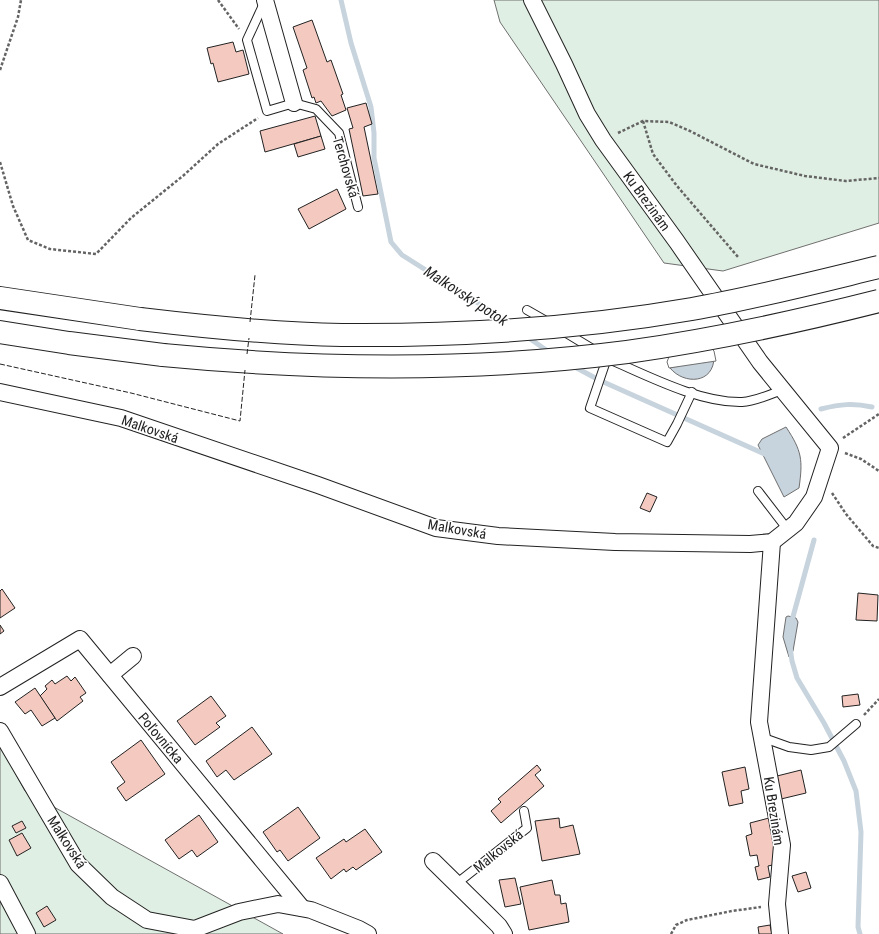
<svg xmlns="http://www.w3.org/2000/svg" width="879" height="934" font-family="'Roboto Condensed',sans-serif">
	<rect width="100%" height="100%" fill="#fff"/>
	<!-- green -->
	<g fill="#e0efe3" stroke="#6f6f6f">
		<path d="M494 0H879V223L723 271 664 263 500 22Z"/>
		<path d="M0 745 25 791 283 934H0Z"/>
	</g>
	<!-- water -->
	<g fill="#c7d3dd" stroke="#6f6f6f">
		<path d="M714 357C714 384 684 385 670 368Z"/>
		<path d="M786 427C802 451 803 460 799 488L784 497 758 445 762 439Z"/>
		<path d="M788 616 796 618 798 622 793 651 789 657 783 637 786 617Z"/>
	</g>
	<!-- pier -->
	<path fill="#fff" stroke="#6f6f6f" d="M710 347 714 351 716 361 669 368 667 362 670 354Z"/>
	<g fill="none" stroke-linecap="round" stroke-linejoin="round">
		<!-- stream -->
		<g stroke="#c7d3dd" stroke-width="5">
			<path d="M341 0 351 43 371 107 374 133V158L391 242 402 255 492 312 508 323"/>
			<path d="M526 336 549 352"/>
			<path d="M573 366 599 380 767 455"/>
			<path d="M821 409C841 404 853 403 872 407"/>
			<path d="M791 624 814 540"/>
			<path d="M790 647 792 661 797 678 824 723 844 761 856 791 861 832 858 927 860 934"/>
		</g>
	</g>
	<!-- building -->
	<g fill="#f3c9c0" stroke="#222">
		<path d="M312 20 327 62 331 60 343 94 341 95 346 110 332 116 321 101 316 103 314 97 312 98 303 70 307 68 293 27Z"/>
		<path d="M233 42 236 52 243 50 249 74 218 82 213 63 211 64 207 48Z"/>
		<path d="M366 103 372 124 364 127 378 194 363 196 349 129 353 128 347 108Z"/>
		<path d="M315 116 321 136 265 152 260 131Z"/>
		<path d="M321 136 325 149 298 157 294 144Z"/>
		<path d="M337 189 346 209 309 229 298 209Z"/>
		<path d="M647 493 657 497 650 512 640 508Z"/>
		<path d="M2 589 15 608 0 618V591Z"/>
		<path d="M858 593 878 595 877 621 856 620Z"/>
		<path d="M0 625 4 631 0 634Z"/>
		<path d="M67 676 71 681 75 677 86 693 80 697 83 701 57 721 40 696 47 689 45 686 52 680 55 684Z"/>
		<path d="M35 688 55 718 42 726 31 710 25 714 15 702Z"/>
		<path d="M858 694 860 705 843 707 842 696Z"/>
		<path d="M211 696 226 716 216 723 220 727 195 745 177 721Z"/>
		<path d="M252 727 272 754 234 780 226 770 217 777 206 761Z"/>
		<path d="M141 740 165 774 126 801 117 788 125 782 111 762Z"/>
		<path d="M537 765 541 770 535 775 544 786 501 823 491 811 501 802 498 799Z"/>
		<path d="M745 767 749 789 741 791 743 803 729 806 722 772Z"/>
		<path d="M801 770 806 793 781 799 777 776Z"/>
		<path d="M298 807 320 838 288 861 280 850 277 852 263 832Z"/>
		<path d="M199 815 218 842 197 857 192 850 179 859 165 840Z"/>
		<path d="M559 818 560 828 573 825 580 854 542 861 535 821Z"/>
		<path d="M769 818 778 844 774 845 777 864 768 866 770 877 758 880 755 867 759 866 757 855 750 856 746 836 752 834 750 823Z"/>
		<path d="M22 821 26 828 16 833 12 826Z"/>
		<path d="M365 829 382 852 356 870 353 867 346 872 344 869 331 879 316 858 344 839 346 842Z"/>
		<path d="M22 833 31 848 17 856 9 840Z"/>
		<path d="M806 872 811 888 798 892 792 876Z"/>
		<path d="M515 878 521 904 505 907 499 880Z"/>
		<path d="M552 880 555 895H560L561 904 566 903 569 922 529 930 520 887Z"/>
		<path d="M47 906 56 920 44 927 36 913Z"/>
		<path d="M770 925 772 934H759L758 927Z"/>
	</g>
	<g fill="none" stroke-linecap="round" stroke-linejoin="round">
		<!-- lane casing -->
		<g stroke="#222" stroke-width="10">
			<g id="lane">
				<path d="M265 1 247 40 267 111 294 103 316 109 339 133 358 207"/>
				<path d="M527 310 548 322"/>
				<path d="M563 331 596 351"/>
				<path d="M607 358 590 408 667 442 677 424 692 392"/>
				<path d="M611 360C648 376 700 403 742 402 756 401 769 395 782 390"/>
				<path d="M758 491 788 530"/>
				<path d="M761 737 789 747 811 750 829 747 856 724"/>
				<path d="M456 884 527 828 524 811"/>
			</g>
		</g>
		<!-- street casing -->
		<g stroke="#222" stroke-width="18">
			<g id="street">
				<path d="M265 0 294 103"/>
				<path d="M0 392 121 418 318 485 436 528 498 536 615 542 750 544 772 542 796 523 814 497 830 448 760 362 677 242 603 140 587 114 564 64 532 0"/>
				<path d="M772 542 759 722 782 845 777 904 780 934"/>
				<path d="M110 675 133 656"/>
				<path d="M0 687 80 639 302 908"/>
				<path d="M0 731 78 864 112 897 147 920 195 929 239 912 278 904 311 910 359 929 368 934"/>
				<path d="M433 861 489 916 499 926 504 934"/>
				<path d="M0 883 27 934"/>
			</g>
		</g>
		<!-- highway casing -->
		<g stroke="#222" stroke-width="24">
			<g id="highway">
				<path d="M0 298 140 319"/>
				<path d="M0 332 69 343 163 355"/>
			</g>
		</g>
		<!-- path -->
		<g stroke="#646464" stroke-width="2.5" stroke-dasharray="3 2" stroke-linecap="butt">
			<path d="M218 0 239 29"/>
			<path d="M0 70 18 17 21 0"/>
			<path d="M643 121 653 154 677 186 738 257"/>
			<path d="M618 133 643 121 669 122 690 131 754 164 805 176 846 181 879 178"/>
			<path d="M0 162 13 206 28 240 50 249 96 254 131 218 184 175 218 144 258 118"/>
			<path d="M843 438 879 414"/>
			<path d="M845 453 861 459 879 471"/>
			<path d="M832 493 846 514 873 546 879 548"/>
			<path d="M864 715 879 699"/>
			<path d="M671 934 676 925 687 920 732 911 761 907"/>
		</g>
		<!-- lane -->
		<use href="#lane" stroke="#fff" stroke-width="8"/>
		<!-- street -->
		<use href="#street" stroke="#fff" stroke-width="16"/>
		<!-- highway -->
		<use href="#highway" stroke="#fff" stroke-width="22"/>
		<!-- highway-bridge casing -->
		<g stroke="#222" stroke-width="24" stroke-linecap="butt">
			<g id="highway-bridge">
				<path d="M140 319C207 327 274 334 342 335 459 336 577 329 692 309 755 298 817 282 879 267"/>
				<path d="M163 355C319 370 472 372 627 352 712 340 796 322 879 301"/>
			</g>
		</g>
		<!-- highway-bridge -->
		<use href="#highway-bridge" stroke="#fff" stroke-width="22"/>
		<!-- fence -->
		<g stroke="#222" stroke-width="1" stroke-dasharray="5 2" stroke-linecap="butt">
			<path d="M250 322 255 275"/>
			<path d="M247 354 249 338"/>
			<path d="M0 364 131 393 240 421 245 370"/>
		</g>
	</g>
	<g text-anchor="middle" stroke-width="3" stroke-linejoin="round" paint-order="stroke">
		<!-- street labels -->
		<g font-size="14" fill="#222" stroke="#fff">
			<text transform="translate(346 167) rotate(74)" y="5">Terchovská</text>
			<text transform="translate(647 201) rotate(54)" y="5">Ku Brezinám</text>
			<text transform="translate(150 429) rotate(19)" y="5">Malkovská</text>
			<text transform="translate(457 529) rotate(10)" y="5">Malkovská</text>
			<text transform="translate(161 738) rotate(50)" y="5">Poľovnícka</text>
			<text transform="translate(774 811) rotate(81)" y="5">Ku Brezinám</text>
			<text transform="translate(67 842) rotate(57)" y="5">Malkovská</text>
			<text transform="translate(498 851) rotate(-39)" y="5">Malkovská</text>
		</g>
		<!-- water labels -->
		<g font-size="15" font-style="italic" fill="#222" stroke="#fff">
			<text transform="translate(466 296) rotate(33)" y="5">Malkovský potok</text>
		</g>
	</g>
</svg>
